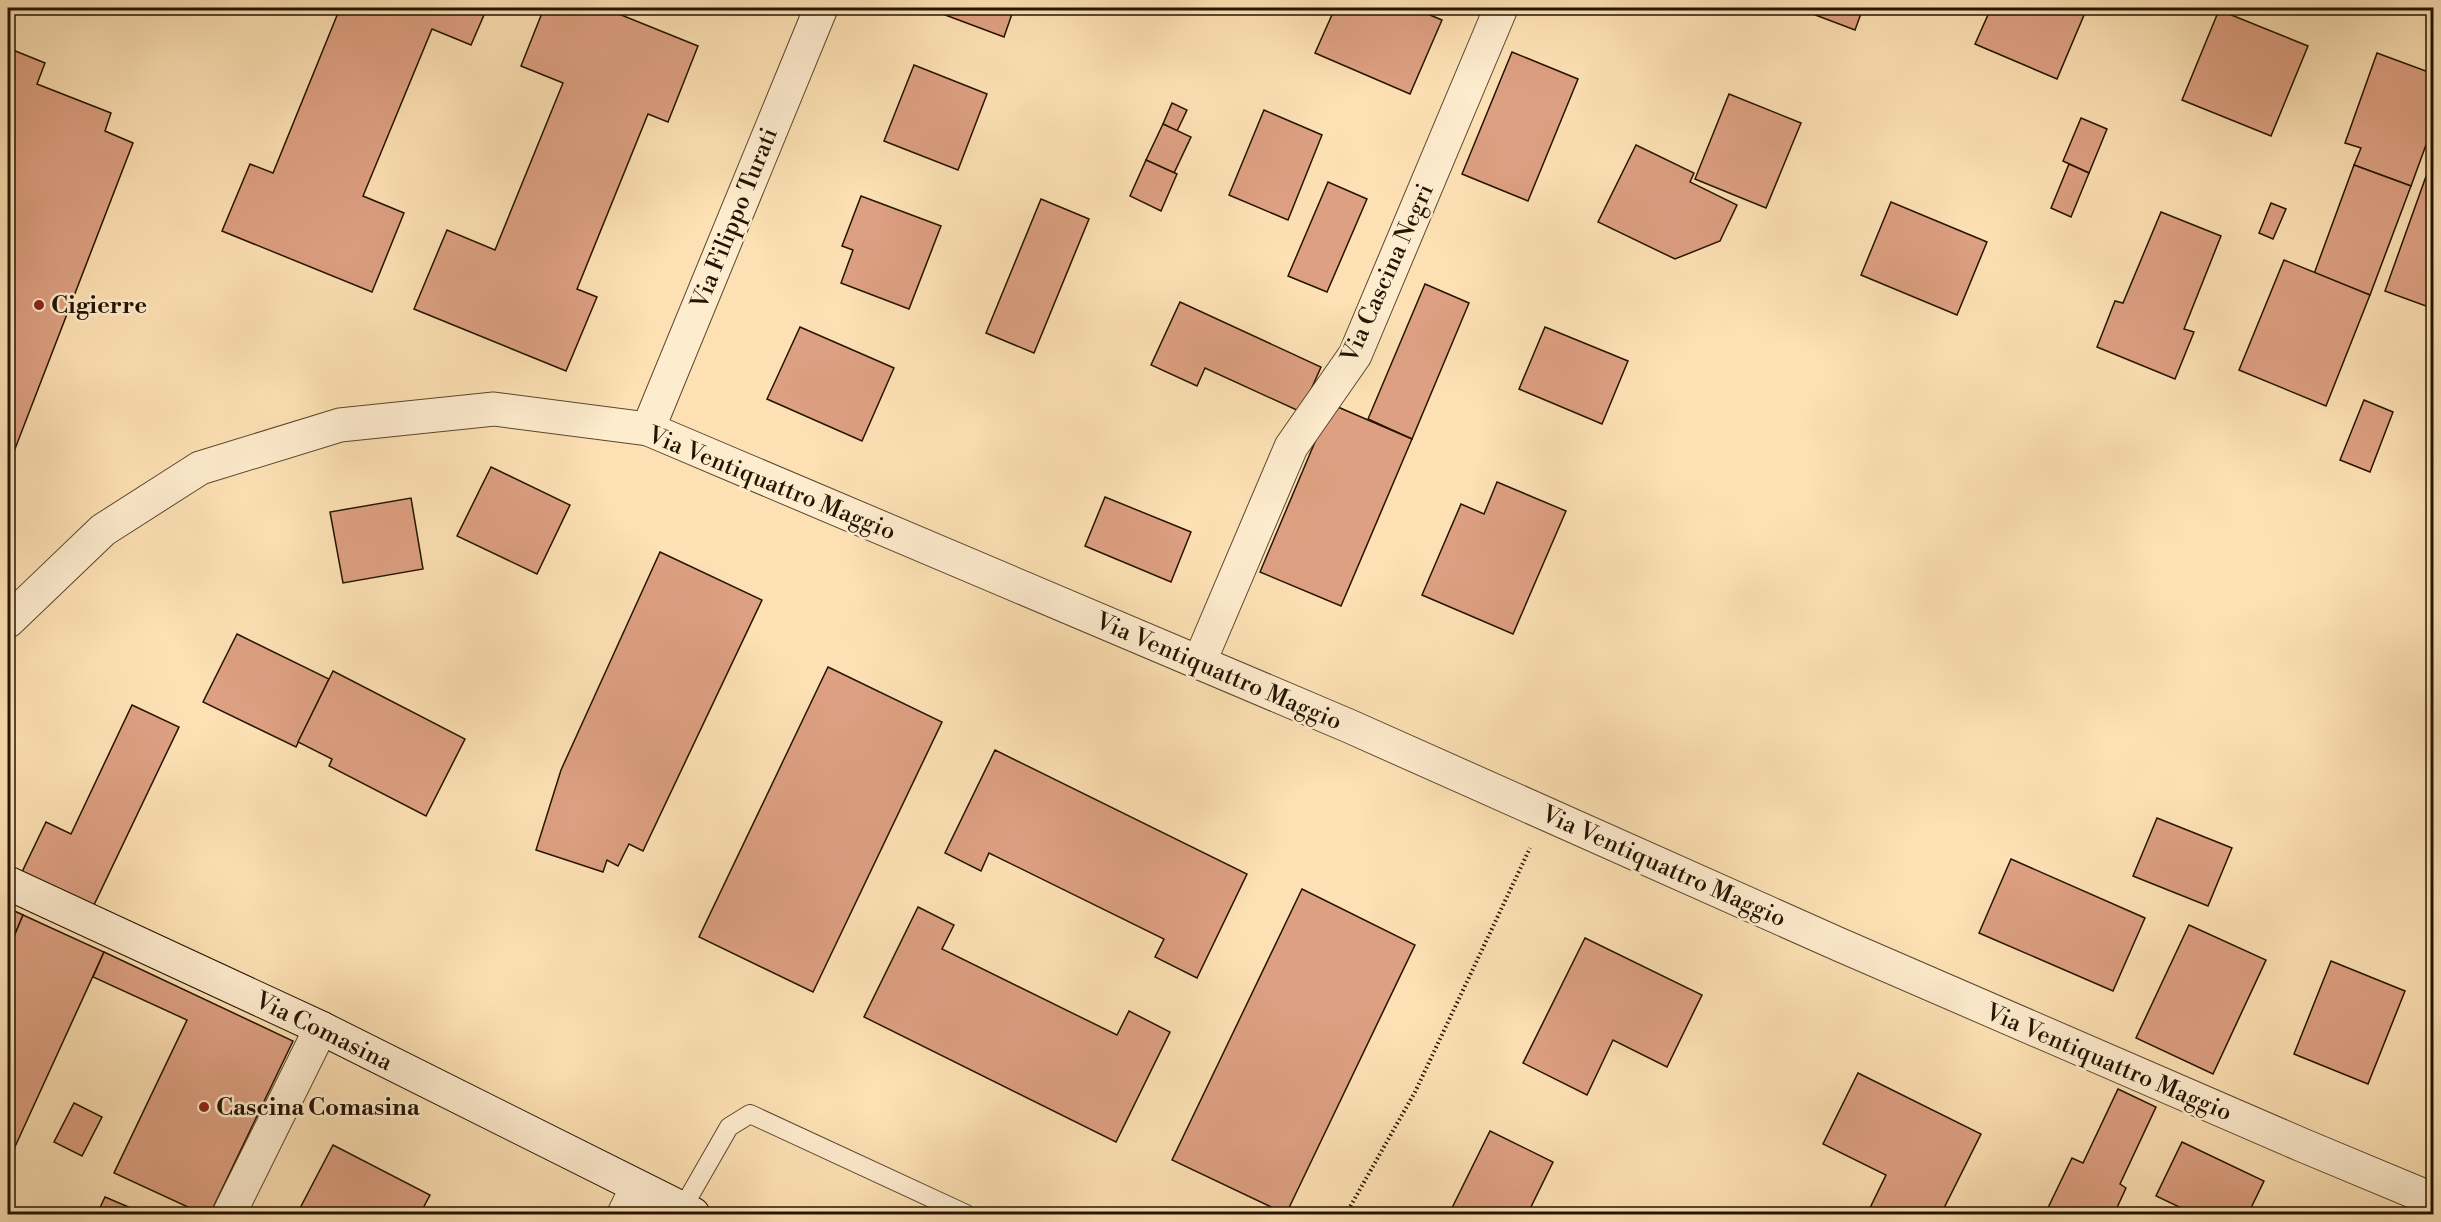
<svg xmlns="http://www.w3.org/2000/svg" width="2441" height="1222" font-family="'Libre Bodoni',serif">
	<rect width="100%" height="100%" fill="#fde1b4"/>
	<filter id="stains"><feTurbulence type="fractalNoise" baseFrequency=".00333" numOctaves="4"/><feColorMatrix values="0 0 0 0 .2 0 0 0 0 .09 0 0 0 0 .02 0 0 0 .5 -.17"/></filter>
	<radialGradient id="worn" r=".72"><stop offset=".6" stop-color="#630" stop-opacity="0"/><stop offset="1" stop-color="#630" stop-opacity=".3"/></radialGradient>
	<!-- building -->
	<g fill="#dda082" stroke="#241400" stroke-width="1.5">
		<path d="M340 8H487L471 45 432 29 363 196 404 213 372 292 222 231 250 164 273 173Z"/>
		<path d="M544 8H604L698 46 668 122 648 114 577 289 597 297 566 371 414 309 447 230 495 250 563 83 521 66Z"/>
		<path d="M942 8H1014L1004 37 940 13Z"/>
		<path d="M1335 8H1413L1442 20 1410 94 1315 53Z"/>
		<path d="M1797 8H1863L1855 30Z"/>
		<path d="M1991 8H2087L2057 79 1975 44Z"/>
		<path d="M2219 10 2308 46 2271 136 2182 100Z"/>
		<path d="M8 48 45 63 37 84 111 113 105 131 133 143 8 467Z"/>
		<path d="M1512 52 1578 79 1528 201 1462 174Z"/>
		<path d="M2377 53 2434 74V123L2411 186 2354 165 2361 148 2345 143Z"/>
		<path d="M914 65 987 94 958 170 884 141Z"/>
		<path d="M1729 94 1801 123 1766 208 1695 179Z"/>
		<path d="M1172 103 1187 110 1177 131 1163 124Z"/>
		<path d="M1264 110 1322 135 1288 220 1229 195Z"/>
		<path d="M2081 118 2107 129 2089 173 2063 161Z"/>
		<path d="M1163 124 1191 137 1174 173 1146 160Z"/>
		<path d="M1636 145 1694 173 1690 182 1737 205 1720 241 1675 259 1598 222Z"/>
		<path d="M2434 154V309L2385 291Z"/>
		<path d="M1146 160 1177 174 1161 211 1130 196Z"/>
		<path d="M2069 164 2089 173 2071 217 2051 208Z"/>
		<path d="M2354 165 2411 186 2370 295 2314 274Z"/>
		<path d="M1328 182 1367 199 1327 292 1288 276Z"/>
		<path d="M861 196 941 226 909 309 841 283 853 250 842 246Z"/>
		<path d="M1041 199 1089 219 1034 353 986 333Z"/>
		<path d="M1891 202 1987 242 1957 315 1861 275Z"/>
		<path d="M2271 203 2286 209 2273 239 2259 233Z"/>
		<path d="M2161 212 2221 236 2184 329 2194 332 2175 379 2097 347 2115 301 2123 303Z"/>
		<path d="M2284 260 2370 295 2326 406 2239 370Z"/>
		<path d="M1425 284 1469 303 1412 439 1368 419Z"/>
		<path d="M1180 302 1321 367 1301 412 1205 368 1197 386 1151 365Z"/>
		<path d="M800 327 894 368 862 441 767 399Z"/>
		<path d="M1545 327 1628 361 1602 424 1519 389Z"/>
		<path d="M2364 400 2393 412 2370 472 2340 460Z"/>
		<path d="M1331 404 1412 439 1341 606 1260 572Z"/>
		<path d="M491 467 570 505 537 574 457 536Z"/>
		<path d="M1497 482 1566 511 1513 634 1422 595 1461 504 1484 514Z"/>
		<path d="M1105 497 1191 532 1171 582 1085 546Z"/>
		<path d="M411 498 423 569 343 583 330 512Z"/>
		<path d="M660 552 762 600 643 851 629 844 618 866 607 860 603 872 536 850 561 770Z"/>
		<path d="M237 634 329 679 296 747 203 702Z"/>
		<path d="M828 667 942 722 813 992 699 937Z"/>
		<path d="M333 671 465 739 426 816 329 766 332 759 298 742Z"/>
		<path d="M132 705 179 727 93 907 22 872 46 822 71 834Z"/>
		<path d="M995 750 1247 874 1197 978 1155 957 1164 939 989 853 981 871 945 853Z"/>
		<path d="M2157 818 2232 848 2208 906 2133 876Z"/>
		<path d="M2011 859 2145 918 2113 991 1979 933Z"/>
		<path d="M1302 889 1415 945 1286 1214 1172 1160Z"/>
		<path d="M918 907 954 925 942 949 1117 1035 1129 1011 1170 1032 1116 1142 864 1017Z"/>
		<path d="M8 908 23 915 8 951Z"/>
		<path d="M23 915 104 952 8 1162V951Z"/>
		<path d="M2189 925 2266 960 2213 1074 2136 1038Z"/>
		<path d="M1585 938 1702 995 1667 1067 1613 1040 1587 1095 1523 1063Z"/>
		<path d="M104 952 293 1041 210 1214H203L114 1173 187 1020 93 977Z"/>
		<path d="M2331 961 2405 991 2368 1084 2294 1054Z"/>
		<path d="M1858 1073 1981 1134 1941 1214H1867L1886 1175 1823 1144Z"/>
		<path d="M2118 1089 2156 1107 2120 1184 2126 1188 2114 1214H2045L2072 1158 2083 1163Z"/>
		<path d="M74 1103 102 1117 82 1156 54 1142Z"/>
		<path d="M1490 1131 1553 1162 1528 1213 1530 1214H1449Z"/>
		<path d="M2182 1142 2264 1181 2248 1214H2194L2156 1196Z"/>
		<path d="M333 1145 430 1195 420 1214H297Z"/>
		<path d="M105 1197 145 1214H97Z"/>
	</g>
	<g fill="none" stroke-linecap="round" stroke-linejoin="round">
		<!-- lane casing -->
		<g stroke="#5a472d" stroke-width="20">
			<path id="lane" d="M682 1209 729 1127 750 1114 966 1214"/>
		</g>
		<!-- street casing -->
		<g stroke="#5a472d" stroke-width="35">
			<g id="street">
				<path d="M648 429 821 8"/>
				<path d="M8 621 103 530 200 468 340 425 494 409 648 429 1349 726 1838 944 2302 1145 2434 1200"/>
				<path d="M1199 663 1291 447 1355 355 1501 8"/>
				<path d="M229 1214 321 1028"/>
				<path d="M624 1214 637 1187"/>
			</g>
		</g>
		<!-- secondary casing -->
		<g stroke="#241400" stroke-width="35">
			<path id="secondary" d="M8 883 321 1028 693 1214"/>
		</g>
		<!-- path -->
		<path stroke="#241400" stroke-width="4" stroke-dasharray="1.5 3" stroke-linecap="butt" d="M1346 1214 1415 1092 1530 848"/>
		<!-- lane -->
		<use href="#lane" stroke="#feecce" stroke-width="18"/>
		<!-- street -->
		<use href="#street" stroke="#feecce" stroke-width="33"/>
		<!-- secondary -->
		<use href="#secondary" stroke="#feecce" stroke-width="33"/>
	</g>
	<!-- markers -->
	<g fill="#8f2418" stroke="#feecce" stroke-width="2">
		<circle cx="39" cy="305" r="6"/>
		<circle cx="204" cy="1107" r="6"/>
	</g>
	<g text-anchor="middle" stroke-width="5" stroke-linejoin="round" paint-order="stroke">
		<!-- street labels -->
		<g font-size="24" fill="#241400" stroke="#feecce">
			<text transform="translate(734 218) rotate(-68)" y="8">Via Filippo Turati</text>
			<text transform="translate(1387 273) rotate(-66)" y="8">Via Cascina Negri</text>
			<text transform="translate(772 483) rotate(22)" y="8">Via Ventiquattro Maggio</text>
			<text transform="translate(1219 671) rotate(23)" y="8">Via Ventiquattro Maggio</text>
			<text transform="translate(1664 866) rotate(24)" y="8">Via Ventiquattro Maggio</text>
			<text transform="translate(324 1031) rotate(26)" y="8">Via Comasina</text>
			<text transform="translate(2109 1062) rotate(23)" y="8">Via Ventiquattro Maggio</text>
		</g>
		<!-- poi labels -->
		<g font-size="24" font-weight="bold" fill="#241400" stroke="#feecce" text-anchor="start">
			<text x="51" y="313">Cigierre</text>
			<text x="216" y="1115">Cascina Comasina</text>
		</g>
	</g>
	<!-- margin -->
	<rect width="2441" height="1222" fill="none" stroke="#fde1b4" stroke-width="30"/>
	<rect x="9" y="9" width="2423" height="1204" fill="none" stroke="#241400" stroke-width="3"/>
	<rect x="15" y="15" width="2411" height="1192" fill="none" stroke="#241400" stroke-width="1.5"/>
	<rect width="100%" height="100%" filter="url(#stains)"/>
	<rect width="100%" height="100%" fill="url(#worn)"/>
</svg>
